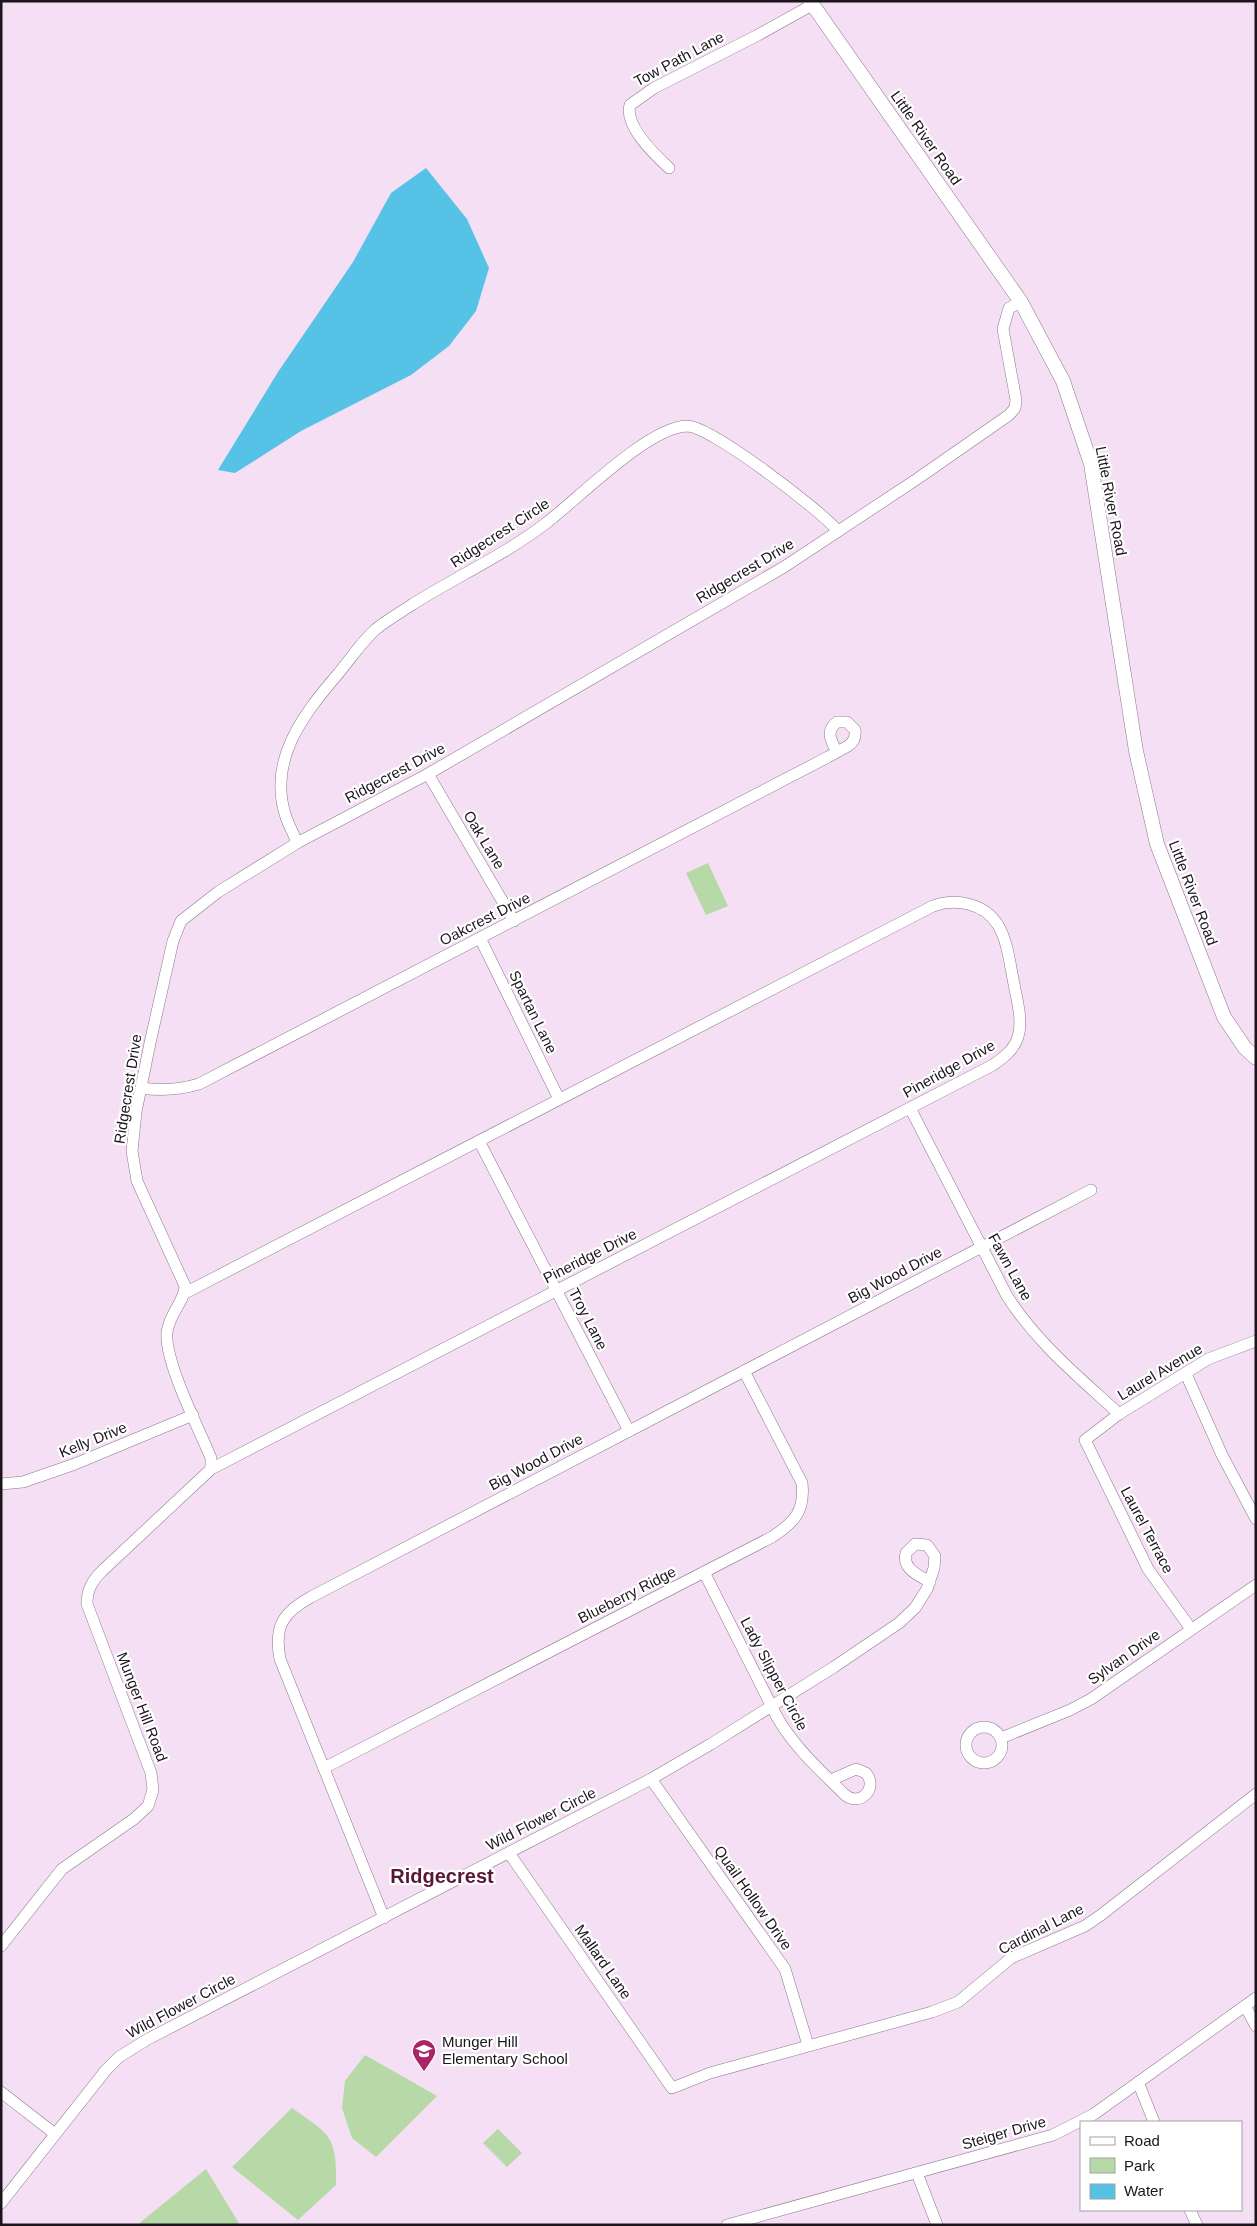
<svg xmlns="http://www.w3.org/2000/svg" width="1257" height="2226" font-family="Helvetica,sans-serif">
	<rect width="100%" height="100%" fill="#f4dff4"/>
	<!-- green -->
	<g fill="#b6d9a7">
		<path d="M708 863 728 906 706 915 686 873Z"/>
		<path d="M365 2055 437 2096 376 2157 352 2138 342 2108 345 2081Z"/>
		<path d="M292 2108C330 2135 337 2135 336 2185L298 2220 232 2167Z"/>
		<path d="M498 2129 522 2153 507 2167 483 2143Z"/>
		<path d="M206 2169 240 2225H138L142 2221Z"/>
	</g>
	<!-- water -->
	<path fill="#56c3e6" d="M426 168 467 219 489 268 476 311 449 346 411 375 301 431 235 473 218 470 278 372 353 262 391 193Z"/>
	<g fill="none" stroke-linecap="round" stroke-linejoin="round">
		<!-- minor casing -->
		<g stroke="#8b788b" stroke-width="12">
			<g id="minor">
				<path d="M669 168C655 155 624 126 630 105L654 88 758 35 812 5"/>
				<path d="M428 774 514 921"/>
				<path d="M297 843C294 834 289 826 286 817 267 761 303 715 337 675 350 660 361 642 376 629 387 620 401 612 413 604 456 577 504 555 545 524 578 499 648 427 687 426 711 426 820 510 838 531"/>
				<path d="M480 938 559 1099"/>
				<path d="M141 1088C162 1091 179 1090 199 1084L828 757 848 746C854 742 856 737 855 730L847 722H837C825 731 831 741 837 752"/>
				<path d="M910 1108 1007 1296C1037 1343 1078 1376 1119 1414"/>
				<path d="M479 1141 629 1431"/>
				<path d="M1186 1374 1222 1455 1256 1519"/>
				<path d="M211 1469V1458C199 1429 164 1361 167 1332 170 1312 184 1303 185 1286L137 1181 132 1151 136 1112 150 1043 173 941 181 921 218 892 297 843 428 774 784 567 917 479 1009 415 1015 408 1016 400 1003 329 1009 308 1021 302"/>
				<path d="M1 1484 23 1482 75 1464 193 1415"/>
				<path d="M704 1572 777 1717C794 1747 820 1770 844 1794 859 1808 879 1789 866 1773L856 1769 831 1780"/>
				<path d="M1191 1629 1148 1569 1085 1440 1119 1414 1208 1359 1256 1341"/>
				<circle cx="984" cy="1745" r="18"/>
				<path d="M1001 1738 1070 1710 1091 1699 1256 1585"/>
				<path d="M324 1768 772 1537C795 1522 805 1511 802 1483L744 1371"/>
				<path d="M651 1779 785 1969 808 2045"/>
				<path d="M509 1853 672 2088 710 2073 932 2012 958 2002 1011 1958 1085 1926 1101 1915 1256 1794"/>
				<path d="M384 1918 280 1659C274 1627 282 1613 311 1597L1091 1190"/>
				<path d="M1 1946 62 1869 134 1819 148 1806 153 1790 151 1773 87 1604C87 1590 92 1581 102 1571L211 1469 993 1065C1003 1058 1014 1050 1018 1037 1023 1020 1017 1001 1014 984 1010 965 1008 942 998 925 984 903 956 898 933 906L185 1293"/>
				<path d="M1245 2006 1256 2026"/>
				<path d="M1138 2082 1154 2122"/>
				<path d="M1 2092 55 2134"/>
				<path d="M917 2173 937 2225"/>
				<path d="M1 2203 106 2070 119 2057 148 2039 651 1779 711 1744 834 1667 899 1623 915 1608 927 1589 934 1568 935 1556 927 1545 915 1544 906 1553C902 1569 918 1575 930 1582"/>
				<path d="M1190 2210 1197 2225"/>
				<path d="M727 2225 1053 2135 1094 2114 1256 1998"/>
			</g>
		</g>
		<!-- major casing -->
		<g stroke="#8b788b" stroke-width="15">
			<path id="major" d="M810 1 1021 302 1063 381 1091 464 1136 751 1157 844 1224 1017 1245 1048 1256 1058"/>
		</g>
		<!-- minor -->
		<use href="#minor" stroke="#fff" stroke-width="11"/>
		<!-- major -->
		<use href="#major" stroke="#fff" stroke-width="14"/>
	</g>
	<!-- icons -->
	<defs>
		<g id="school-pin" transform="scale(1.25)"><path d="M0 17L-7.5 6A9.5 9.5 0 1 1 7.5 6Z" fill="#ac2368" stroke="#fff"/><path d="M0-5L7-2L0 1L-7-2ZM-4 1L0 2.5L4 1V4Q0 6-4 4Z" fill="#fff"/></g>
	</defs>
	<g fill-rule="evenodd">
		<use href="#school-pin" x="424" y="2051"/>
	</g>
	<g text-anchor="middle" stroke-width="4.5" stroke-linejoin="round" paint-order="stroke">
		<!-- street labels -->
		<g font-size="15" fill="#1c151c" stroke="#fff">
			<text transform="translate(679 59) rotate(-28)" y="5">Tow Path Lane</text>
			<text transform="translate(926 138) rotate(55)" y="5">Little River Road</text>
			<text transform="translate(1111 501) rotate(79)" y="5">Little River Road</text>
			<text transform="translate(500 533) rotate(-33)" y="5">Ridgecrest Circle</text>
			<text transform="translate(745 571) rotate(-31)" y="5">Ridgecrest Drive</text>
			<text transform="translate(395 773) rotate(-28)" y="5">Ridgecrest Drive</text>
			<text transform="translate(484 840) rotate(59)" y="5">Oak Lane</text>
			<text transform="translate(1193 893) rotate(69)" y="5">Little River Road</text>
			<text transform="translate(485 919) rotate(-27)" y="5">Oakcrest Drive</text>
			<text transform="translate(533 1012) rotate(64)" y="5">Spartan Lane</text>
			<text transform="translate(949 1069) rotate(-29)" y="5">Pineridge Drive</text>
			<text transform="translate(128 1089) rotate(-81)" y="5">Ridgecrest Drive</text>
			<text transform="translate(590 1256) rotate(-27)" y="5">Pineridge Drive</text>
			<text transform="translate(1010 1267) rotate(61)" y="5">Fawn Lane</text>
			<text transform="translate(895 1275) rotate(-28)" y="5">Big Wood Drive</text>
			<text transform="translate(588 1319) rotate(63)" y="5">Troy Lane</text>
			<text transform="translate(1160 1372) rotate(-31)" y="5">Laurel Avenue</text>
			<text transform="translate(93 1440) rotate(-22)" y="5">Kelly Drive</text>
			<text transform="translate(536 1462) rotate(-28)" y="5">Big Wood Drive</text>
			<text transform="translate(1147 1530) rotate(62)" y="5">Laurel Terrace</text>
			<text transform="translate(627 1595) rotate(-27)" y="5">Blueberry Ridge</text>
			<text transform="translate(1124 1657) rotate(-35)" y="5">Sylvan Drive</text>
			<text transform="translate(774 1674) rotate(62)" y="5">Lady Slipper Circle</text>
			<text transform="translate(142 1707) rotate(69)" y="5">Munger Hill Road</text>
			<text transform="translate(541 1819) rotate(-27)" y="5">Wild Flower Circle</text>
			<text transform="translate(753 1898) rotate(55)" y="5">Quail Hollow Drive</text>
			<text transform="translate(1041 1929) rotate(-27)" y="5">Cardinal Lane</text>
			<text transform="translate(603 1962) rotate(55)" y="5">Mallard Lane</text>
			<text transform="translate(181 2006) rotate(-28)" y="5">Wild Flower Circle</text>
			<text transform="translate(1004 2133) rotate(-16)" y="5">Steiger Drive</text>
		</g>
		<!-- poi labels -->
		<g font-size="15" fill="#1c151c" stroke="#fff" text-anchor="start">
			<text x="442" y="2047">Munger Hill<tspan x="442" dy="17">Elementary School</tspan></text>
		</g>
		<!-- district labels -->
		<g font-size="20" font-weight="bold" fill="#581735" stroke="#fff">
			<text x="442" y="1883">Ridgecrest</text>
		</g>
	</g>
	<!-- border -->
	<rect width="1257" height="2226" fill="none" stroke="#1c151c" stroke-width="5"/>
	<!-- legend -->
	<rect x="1080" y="2121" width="162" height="90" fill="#ffffff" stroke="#a4a1a4"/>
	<rect x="1090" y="2137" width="25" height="8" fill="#ffffff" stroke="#a4a1a4"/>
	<text x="1124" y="2146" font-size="15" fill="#1c151c">Road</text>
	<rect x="1090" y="2158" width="25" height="15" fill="#b6d9a7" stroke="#a4a1a4"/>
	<text x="1124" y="2171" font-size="15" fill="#1c151c">Park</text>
	<rect x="1090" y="2184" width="25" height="15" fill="#56c3e6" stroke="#a4a1a4"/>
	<text x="1124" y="2196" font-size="15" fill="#1c151c">Water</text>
</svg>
